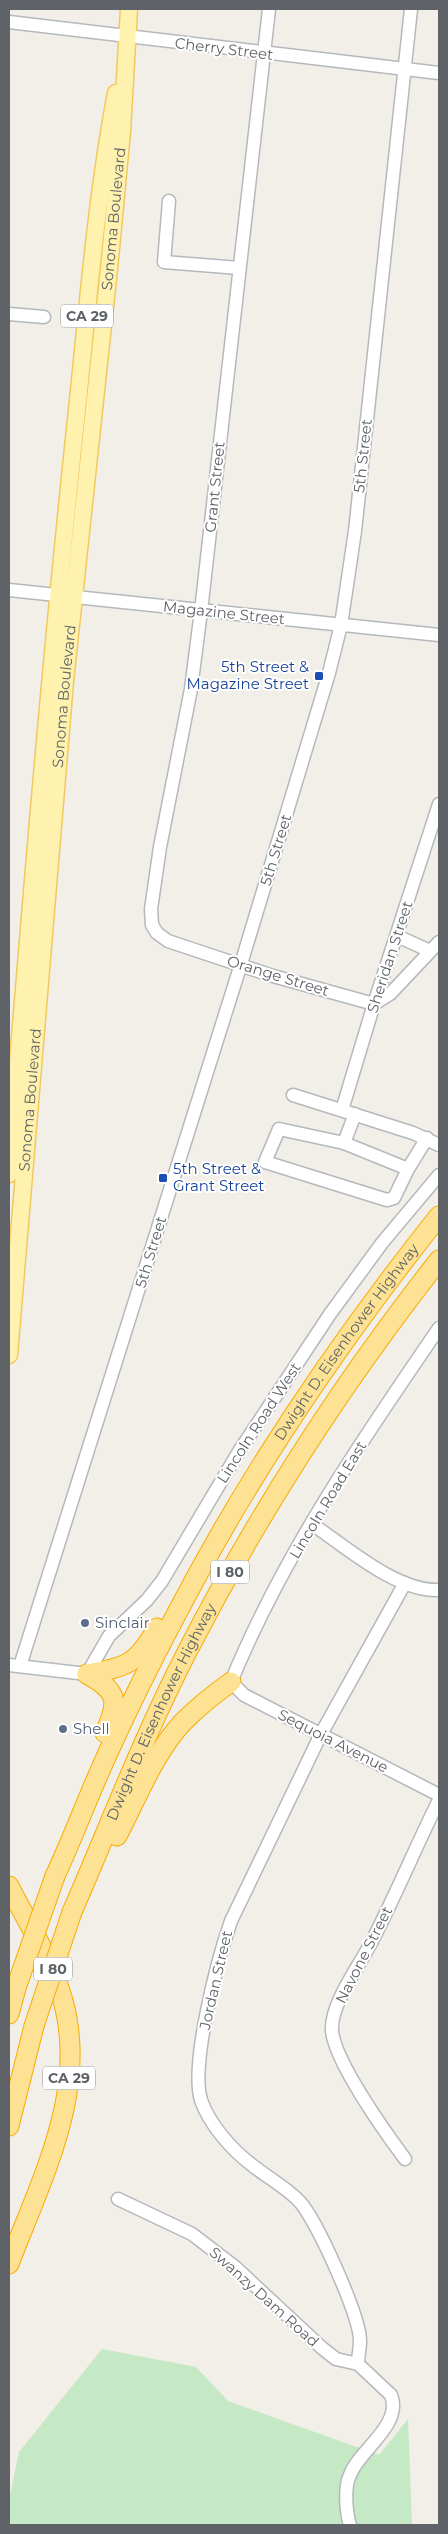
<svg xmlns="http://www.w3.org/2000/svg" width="448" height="2534" font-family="Montserrat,sans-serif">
	<rect width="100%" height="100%" fill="#f1efe8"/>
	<!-- green -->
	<path fill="#c5e8c5" d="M102 2349 196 2367 228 2401 379 2455 408 2419 412 2525H9V2500L19 2452Z"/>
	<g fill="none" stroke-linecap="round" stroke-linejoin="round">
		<!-- minor casing -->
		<g stroke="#b5b8bc" stroke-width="15">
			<g id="minor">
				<path d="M269 9 201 611 191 689 160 847 151 909 152 925 157 933 168 941 273 976 374 1004 390 994 439 942"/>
				<path d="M9 22 439 73"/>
				<path d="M169 201 164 262 239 268"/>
				<path d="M9 314 44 317"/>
				<path d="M9 590 439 635"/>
				<path d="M397 936 430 951"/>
				<path d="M293 1095 413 1133 439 1145"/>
				<path d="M342 1110 374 1004 439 804"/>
				<path d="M344 1143 355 1114"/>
				<path d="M408 1169 394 1198 387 1200 265 1162 279 1129 344 1143 408 1169 427 1138"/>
				<path d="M439 1328C362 1440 283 1555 231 1682L244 1695 439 1795"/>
				<path d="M312 1524C346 1547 397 1592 439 1590"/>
				<path d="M9 1665 87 1674 109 1636 147 1600 162 1581 238 1453 330 1314 382 1243 439 1175"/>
				<path d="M20 1666 241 964 329 673 341 625 355 531 411 9"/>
				<path d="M405 2159C385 2132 335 2062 332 2031 330 2004 360 1965 372 1941 396 1895 416 1846 439 1800"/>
				<path d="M118 2199 192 2234 235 2267 322 2348 336 2359 358 2364"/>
				<path d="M358 2364C358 2356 360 2348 360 2341 360 2316 317 2221 300 2202 286 2187 268 2178 252 2165 232 2150 209 2124 201 2100 190 2064 218 1958 231 1921L321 1734 405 1583"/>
				<path d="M350 2525C346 2512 344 2487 350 2475 359 2450 403 2425 391 2395L358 2364"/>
			</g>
		</g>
		<!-- major casing -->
		<g stroke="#f2c960" stroke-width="19">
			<g id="major">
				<path d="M9 1174C29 925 49 677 75 429 87 318 95 204 116 93"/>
				<path id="s1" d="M9 1355 65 681 109 269 122 131 129 9"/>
			</g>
		</g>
		<!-- highway casing -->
		<g stroke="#f9ab00" stroke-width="21">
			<g id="highway">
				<path d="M87 1674C127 1667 137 1664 157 1628"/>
				<path d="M87 1674C119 1692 119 1701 105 1733"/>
				<path d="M117 1836C137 1798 154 1753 183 1722 198 1707 214 1694 231 1682"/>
				<path id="s2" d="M55 1876C71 1842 84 1807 99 1773 123 1718 150 1664 178 1611 251 1471 341 1339 439 1216"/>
				<path d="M9 1886C26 1920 47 1952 59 1988 93 2083 42 2177 9 2264"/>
				<path id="s3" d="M72 1912C110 1825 144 1735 188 1650 259 1512 343 1382 439 1260"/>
				<path d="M9 2014 17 1985"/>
				<path d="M9 2126 34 2026"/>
			</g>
		</g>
		<!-- minor -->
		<use href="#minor" stroke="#fff" stroke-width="12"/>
		<!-- major -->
		<use href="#major" stroke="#fff2af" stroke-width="16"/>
		<!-- highway -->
		<use href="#highway" stroke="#fde293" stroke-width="19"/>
		<!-- highway-bridge casing -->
		<g stroke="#f9ab00" stroke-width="21" stroke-linecap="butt">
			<g id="highway-bridge">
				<path d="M17 1985 55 1876"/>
				<path d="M34 2026 72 1912"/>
			</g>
		</g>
		<!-- highway-bridge -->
		<use href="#highway-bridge" stroke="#fde293" stroke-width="19"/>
	</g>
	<!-- markers -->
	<g fill="#1a4fb4" stroke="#fff" stroke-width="2">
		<rect x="314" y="671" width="10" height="10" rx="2.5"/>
		<rect x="158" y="1173" width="10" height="10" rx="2.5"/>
	</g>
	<g fill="#5c6f8a" stroke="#fff" stroke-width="2">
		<circle cx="85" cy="1623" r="5"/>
		<circle cx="63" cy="1729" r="5"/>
	</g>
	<g text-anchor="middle" stroke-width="4" stroke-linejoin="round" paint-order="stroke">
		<!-- shield labels -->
		<g fill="#fff" stroke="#8f9295" stroke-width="1">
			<rect x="61" y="304.5" width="52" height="23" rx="4"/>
			<rect x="211" y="1560.5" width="38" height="23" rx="4"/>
			<rect x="34" y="1957.5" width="38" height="23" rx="4"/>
			<rect x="43" y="2066.5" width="52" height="23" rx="4"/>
		</g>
		<g font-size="14" font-weight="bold" fill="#5f6368">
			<text x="87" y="321">CA 29</text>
			<text x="230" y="1577">I 80</text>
			<text x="53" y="1974">I 80</text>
			<text x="69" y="2083">CA 29</text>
		</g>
		<!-- street labels -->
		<g font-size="15" fill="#5f6368" stroke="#fff">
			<text transform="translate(224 49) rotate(7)" y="5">Cherry Street</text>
			<text dy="5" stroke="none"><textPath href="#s1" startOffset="1141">Sonoma Boulevard</textPath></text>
			<text transform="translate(363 456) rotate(-84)" y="5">5th Street</text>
			<text transform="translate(215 487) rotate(-84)" y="5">Grant Street</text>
			<text transform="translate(224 613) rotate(6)" y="5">Magazine Street</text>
			<text dy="5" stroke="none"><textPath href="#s1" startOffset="661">Sonoma Boulevard</textPath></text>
			<text transform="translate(276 850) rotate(-73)" y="5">5th Street</text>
			<text transform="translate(390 957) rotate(-72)" y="5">Sheridan Street</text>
			<text transform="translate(278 976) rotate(17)" y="5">Orange Street</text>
			<text dy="5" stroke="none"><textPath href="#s1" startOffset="256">Sonoma Boulevard</textPath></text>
			<text transform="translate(151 1252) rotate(-73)" y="5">5th Street</text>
			<text dy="5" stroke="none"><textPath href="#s2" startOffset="610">Dwight D. Eisenhower Highway</textPath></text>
			<text transform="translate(259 1423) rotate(-57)" y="5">Lincoln Road West</text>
			<text transform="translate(328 1500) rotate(-59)" y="5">Lincoln Road East</text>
			<text dy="5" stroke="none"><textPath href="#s3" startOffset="219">Dwight D. Eisenhower Highway</textPath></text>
			<text transform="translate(333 1741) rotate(27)" y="5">Sequoia Avenue</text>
			<text transform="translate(364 1955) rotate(-63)" y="5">Navone Street</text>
			<text transform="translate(216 1980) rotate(-77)" y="5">Jordan Street</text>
			<text transform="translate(264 2297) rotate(42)" y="5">Swanzy Dam Road</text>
		</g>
		<!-- transit labels -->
		<g font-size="15" fill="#164399" stroke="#fff" text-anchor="end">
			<text x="309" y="672">5th Street &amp;<tspan x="309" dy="17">Magazine Street</tspan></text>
			<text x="173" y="1174" text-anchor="start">5th Street &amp;<tspan x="173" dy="17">Grant Street</tspan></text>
		</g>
		<!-- service labels -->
		<g font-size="15" fill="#4e5e75" stroke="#fff" text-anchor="start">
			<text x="95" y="1628">Sinclair</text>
			<text x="73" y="1734">Shell</text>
		</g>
	</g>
	<!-- border -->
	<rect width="448" height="2534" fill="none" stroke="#5f6368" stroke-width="20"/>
</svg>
